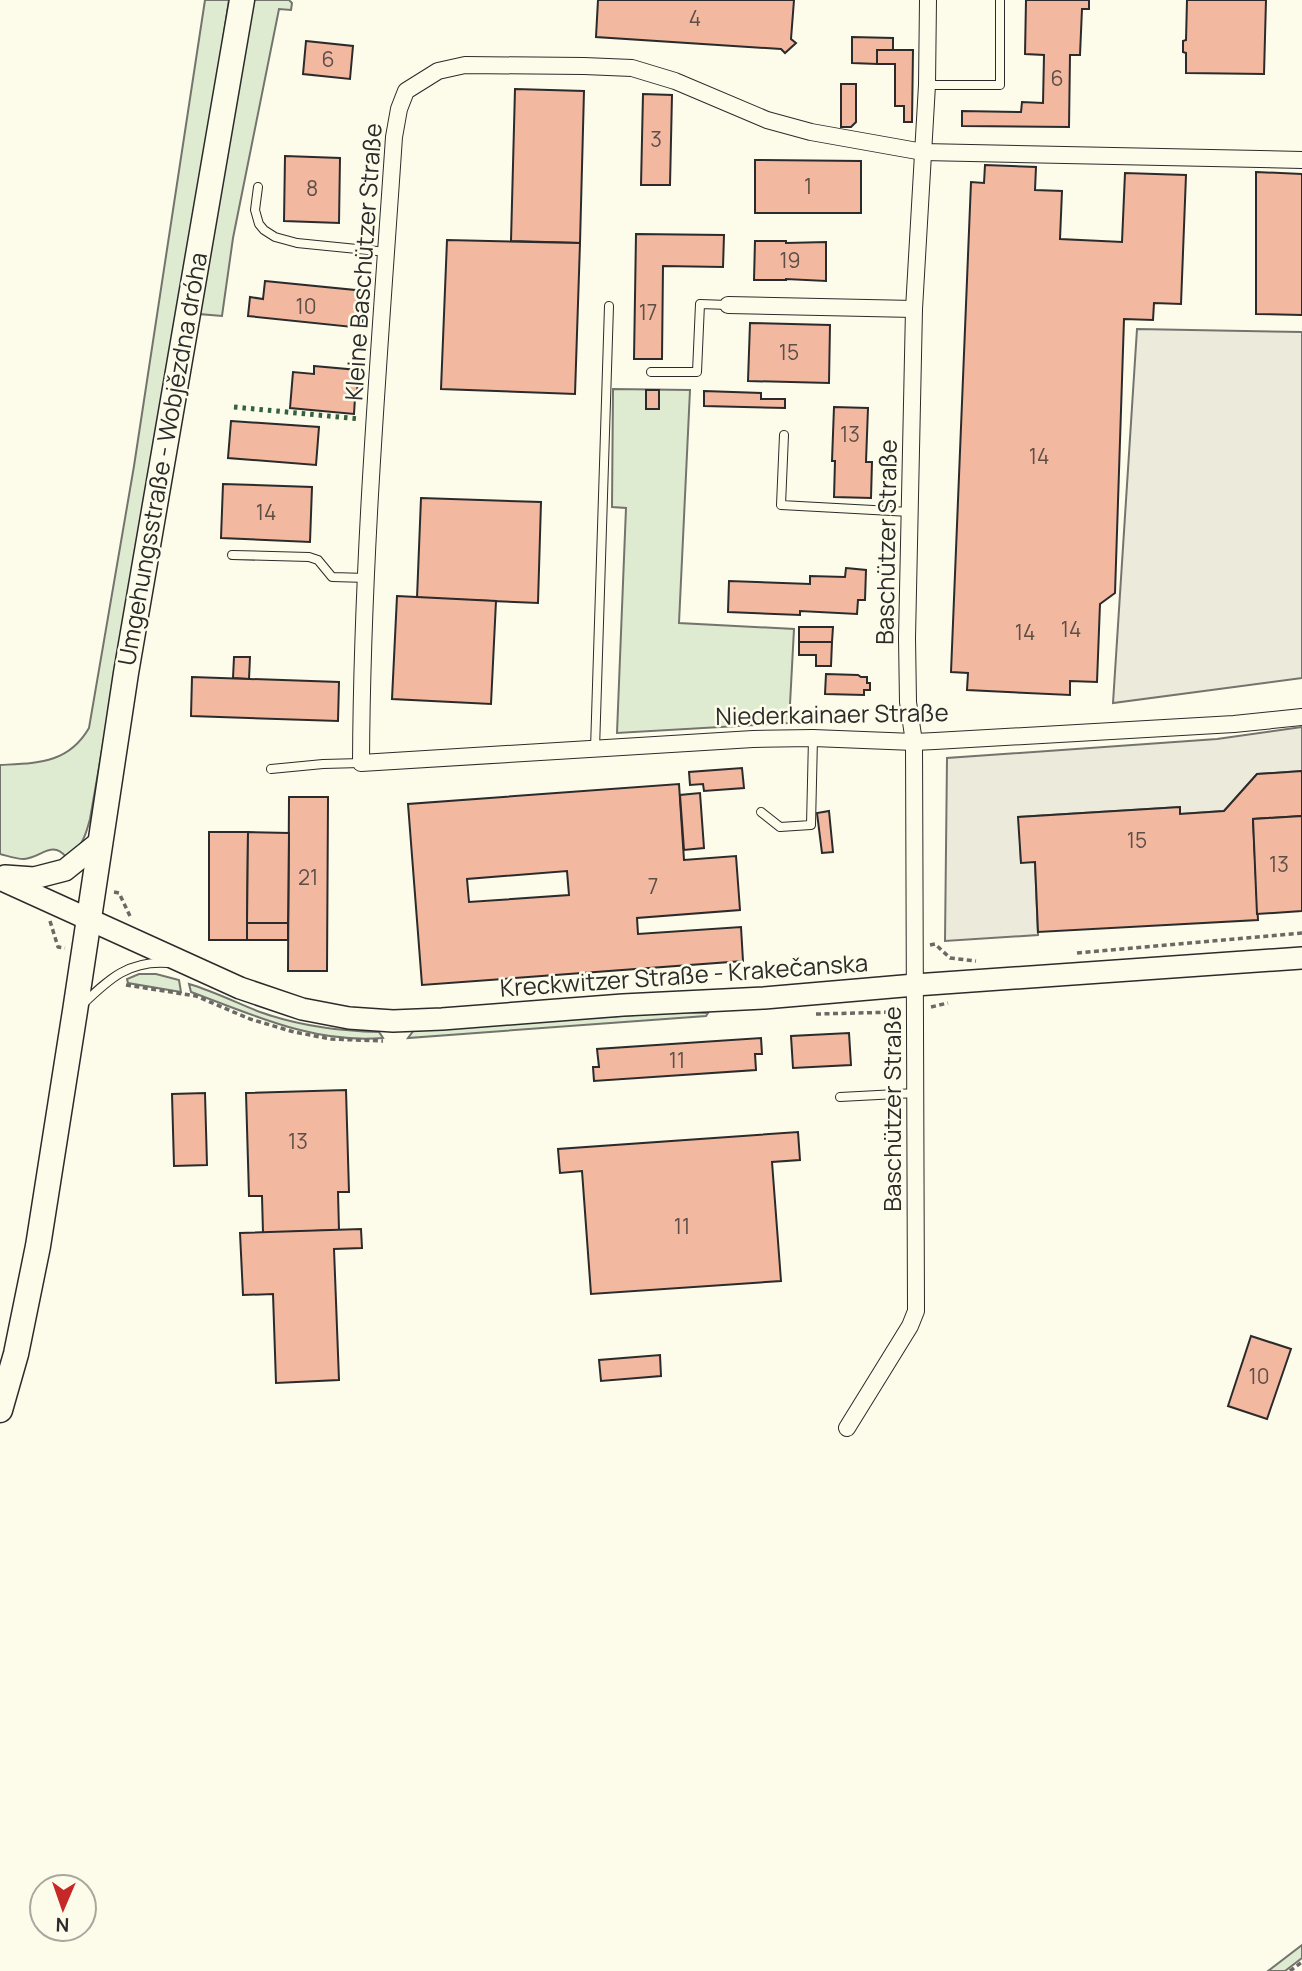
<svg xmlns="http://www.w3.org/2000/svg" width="1302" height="1971" font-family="Manrope,sans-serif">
	<rect width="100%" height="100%" fill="#fdfbea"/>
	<!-- green -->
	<g fill="#deebd1" stroke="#74746e" stroke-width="2">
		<path d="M205 0H229L204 164 90 819C85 838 82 846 67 858 52 839 41 858 24 859 16 859 8 856 0 854V765C37 763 68 764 89 728L134 466Z"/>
		<path d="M250 0H289L292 3 291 10 279 9 233 238 222 316 199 314Z"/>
		<path d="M613 389 690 390 679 623 794 629 789 723 617 733 626 508 612 507Z"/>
		<path d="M139 974H156L179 980 181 992 128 983 127 979Z"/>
		<path d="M189 984C213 991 237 1003 260 1012 299 1026 339 1031 379 1032L383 1038C315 1044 253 1015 191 992Z"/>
		<path d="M679 1012 708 1013 706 1016 408 1038 414 1030Z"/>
		<path d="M1302 1945V1958L1285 1971H1268Z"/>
	</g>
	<!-- parking -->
	<g fill="#eceadb" stroke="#74746e" stroke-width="2">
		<path d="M1137 329 1302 332V678L1113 703Z"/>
		<path d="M1302 727V771L1257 774 1224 811 1180 814 1179 807 1019 817 1021 862H1035L1038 935 945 941 947 758 1217 739Z"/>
	</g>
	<!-- building -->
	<g fill="#f2b8a0" stroke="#2b2b2b" stroke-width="2" fill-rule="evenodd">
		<path d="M598 0H794L791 39 796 43 785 53 781 49 596 37Z"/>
		<path d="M1026 0H1089V9H1082L1080 55H1070L1069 127 962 126V111L1021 112 1022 102 1043 103 1044 55 1025 54Z"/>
		<path d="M1187 0H1266L1264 74 1186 73V53L1183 52V41L1186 40Z"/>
		<path d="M852 37 893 38V50H877V64L852 63Z"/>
		<path d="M306 41 353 46 350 79 303 74Z"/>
		<path d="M877 50H913L912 122H904V106H895V64H877Z"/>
		<path d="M841 84H856V122L851 127H841Z"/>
		<path d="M515 89 584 91 580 243 511 241Z"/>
		<path d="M643 94 672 95 670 185H641Z"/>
		<path d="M285 156 340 158 339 223 284 221Z"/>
		<path d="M755 160 861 161V213H755Z"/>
		<path d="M985 165 1036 167 1035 190 1062 191 1060 239 1122 242 1125 173 1186 175 1181 304 1154 303 1153 320 1124 319 1115 593 1100 604 1097 682 1070 681V695L967 690 968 673 951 672 971 182 984 183Z"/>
		<path d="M1256 172 1302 174V315L1256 314Z"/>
		<path d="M636 234 724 235 723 267 663 266 662 359H634Z"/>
		<path d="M447 240 580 243 575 394 441 389Z"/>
		<path d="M755 241H786V243L826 242V281L786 279V280H754Z"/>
		<path d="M265 281 365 291 362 328 248 316 250 297 263 299Z"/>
		<path d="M750 323 830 325 829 383 748 381Z"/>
		<path d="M314 366 358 370 357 398H355L354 414 290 408 293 372 314 374Z"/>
		<rect x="646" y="390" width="13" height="19"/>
		<path d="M704 391 761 393V399H785V408L704 406Z"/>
		<path d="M834 407 868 408 866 462H872L871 498 834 497 835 461H832Z"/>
		<path d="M231 421 319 427 316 465 228 458Z"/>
		<path d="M223 484 312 487 310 542 221 538Z"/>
		<path d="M421 498 541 502 538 603 417 598Z"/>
		<path d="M846 568 866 570 865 600H858L857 614 800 611V615L728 612 729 581 810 584V576L845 577Z"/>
		<path d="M397 596 496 601 491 704 392 699Z"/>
		<path d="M799 627H833L832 642H799Z"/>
		<path d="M799 642H832L831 666H816V655H799Z"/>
		<path d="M234 657H250L249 679 233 678Z"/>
		<path d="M826 674 858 675 861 677H867V683H870V690H864V695L825 694Z"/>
		<path d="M192 677 339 682 338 721 191 716Z"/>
		<path d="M742 768 744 788 704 791 703 784 690 785 689 772Z"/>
		<path d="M1302 771V816L1253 819 1258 920 1038 932 1035 862 1021 863 1018 817 1180 807V814L1224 811 1257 774Z"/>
		<path d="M679 784 684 860 736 856 740 910 637 918 638 934 741 927 743 961 422 985 408 804ZM567 871 569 895 469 902 467 879Z"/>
		<path d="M700 793 704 848 684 850 680 795Z"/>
		<path d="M289 797H328L327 971H288Z"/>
		<path d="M829 811 833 852 822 853 817 813Z"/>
		<path d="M1302 816V911L1257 914 1253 819Z"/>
		<path d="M209 832H248L247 940H209Z"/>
		<path d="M248 832 289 833 288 923H247Z"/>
		<rect x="247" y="923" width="41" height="17"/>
		<path d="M849 1033 851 1065 793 1068 791 1036Z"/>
		<path d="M761 1038 762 1054H755L756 1070 594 1081 593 1067H599L597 1049Z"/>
		<path d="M346 1090 349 1192H338L339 1230 263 1233 262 1196H249L246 1093Z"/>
		<path d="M205 1093 207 1165 174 1166 172 1094Z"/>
		<path d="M798 1132 800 1160 772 1162 781 1281 591 1294 582 1171 560 1173 558 1149Z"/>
		<path d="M361 1229 362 1248 334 1249 339 1380 276 1383 273 1294 243 1295 240 1233Z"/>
		<path d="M1251 1336 1291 1349 1267 1419 1228 1406Z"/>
		<path d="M660 1355 661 1376 601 1381 599 1360Z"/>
	</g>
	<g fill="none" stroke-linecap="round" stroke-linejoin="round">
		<!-- lane casing -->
		<g stroke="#2b2b2b" stroke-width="10">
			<g id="lane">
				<path d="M927 85H1000V0"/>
				<path d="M258 187 255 210 259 224 264 230 275 237 297 243 387 252"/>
				<path d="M651 372H697L700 304 728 305"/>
				<path d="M784 435 781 505 910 512"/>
				<path d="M232 555 309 557 318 560 332 577 367 578"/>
				<path d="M595 749 609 306"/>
				<path d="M271 769 323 764 361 763"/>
				<path d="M761 812 780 827 811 825 813 738"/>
				<path d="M83 1004C109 979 129 960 168 963"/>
				<path d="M840 1097 916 1093"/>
			</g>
		</g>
		<!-- street casing -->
		<g stroke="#2b2b2b" stroke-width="18">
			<g id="street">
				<path d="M1302 160 923 152 811 132 767 120 675 81 632 68 584 66 465 65 438 71 406 91 399 109 394 137C380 346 362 554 361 763L753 739 813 738 914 742 935 741 1234 724 1302 717"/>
				<path d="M728 305 914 309"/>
				<path d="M847 1428 910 1326 916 1311 914 742 908 702 907 638 914 309 927 85 928 0"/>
			</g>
		</g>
		<!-- secondary casing -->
		<g stroke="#2b2b2b" stroke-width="24">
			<g id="secondary">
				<path d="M5 876 34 878 65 870 101 841"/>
				<path d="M0 879 240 988 302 1009 349 1018 393 1021 442 1019 623 1005 764 998 915 985 1302 958"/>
			</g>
		</g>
		<!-- primary casing -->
		<g stroke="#2b2b2b" stroke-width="27">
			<path id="primary" d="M0 1410 16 1354 38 1246 75 1011 126 673 242 0"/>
		</g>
		<!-- path -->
		<g stroke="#6a6964" stroke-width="3.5" stroke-dasharray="5 3.5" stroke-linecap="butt">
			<path d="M114 892 119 893 130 916"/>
			<path d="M50 921 58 947 65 948"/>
			<path d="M930 945 935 944 950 958 976 961"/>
			<path d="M1077 953 1302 933"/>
			<path d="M126 985 196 996 250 1019 294 1032 331 1039 383 1041"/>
			<path d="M931 1007 948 1003"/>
			<path d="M816 1014 899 1012"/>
			<path d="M1290 1971 1302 1962"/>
		</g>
		<!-- lane -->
		<use href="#lane" stroke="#fdfbea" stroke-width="8"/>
		<!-- street -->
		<use href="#street" stroke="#fdfbea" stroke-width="16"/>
		<!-- secondary -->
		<use href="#secondary" stroke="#fdfbea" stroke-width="21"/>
		<!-- primary -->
		<use href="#primary" stroke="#fdfbea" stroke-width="24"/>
		<!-- hedge -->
		<path stroke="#34623c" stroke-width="5" stroke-dasharray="3.5 5" stroke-linecap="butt" d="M234 407 360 419"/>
	</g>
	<g text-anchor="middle" stroke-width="5" stroke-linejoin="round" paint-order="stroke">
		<!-- number labels -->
		<g font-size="21" fill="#5d4e48">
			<text x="695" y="26">4</text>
			<text x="328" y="67">6</text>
			<text x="1057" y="86">6</text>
			<text x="656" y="147">3</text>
			<text x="808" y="194">1</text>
			<text x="312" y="196">8</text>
			<text x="790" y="268">19</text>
			<text x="306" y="314">10</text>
			<text x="648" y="320">17</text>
			<text x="789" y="360">15</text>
			<text x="850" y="442">13</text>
			<text x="1039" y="464">14</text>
			<text x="266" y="520">14</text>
			<text x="1071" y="637">14</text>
			<text x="1025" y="640">14</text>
			<text x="1137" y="848">15</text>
			<text x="1279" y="872">13</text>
			<text x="308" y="885">21</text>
			<text x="653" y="894">7</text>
			<text x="677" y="1068">11</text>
			<text x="298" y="1149">13</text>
			<text x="682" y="1234">11</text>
			<text x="1259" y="1384">10</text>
		</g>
		<!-- street labels -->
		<g font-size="24" fill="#2b2b2b" stroke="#fdfbea">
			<text transform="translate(364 262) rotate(-86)" y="8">Kleine Baschützer Straße</text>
			<text transform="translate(163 459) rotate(-80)" y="8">Umgehungsstraße - Wobjězdna dróha</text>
			<text transform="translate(887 542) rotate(-89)" y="8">Baschützer Straße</text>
			<text transform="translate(832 715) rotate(-1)" y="8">Niederkainaer Straße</text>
			<text transform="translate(684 976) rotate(-4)" y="8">Kreckwitzer Straße - Krakečanska</text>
			<text transform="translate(893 1109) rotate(-90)" y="8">Baschützer Straße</text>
		</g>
	</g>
	<!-- north arrow -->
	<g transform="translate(63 1908) rotate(182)"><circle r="33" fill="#fdfbea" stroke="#a9a89e" stroke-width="2"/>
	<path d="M0-5L12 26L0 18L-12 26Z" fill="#c62828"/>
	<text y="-10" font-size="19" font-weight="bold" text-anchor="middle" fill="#2b2b2b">N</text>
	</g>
</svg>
